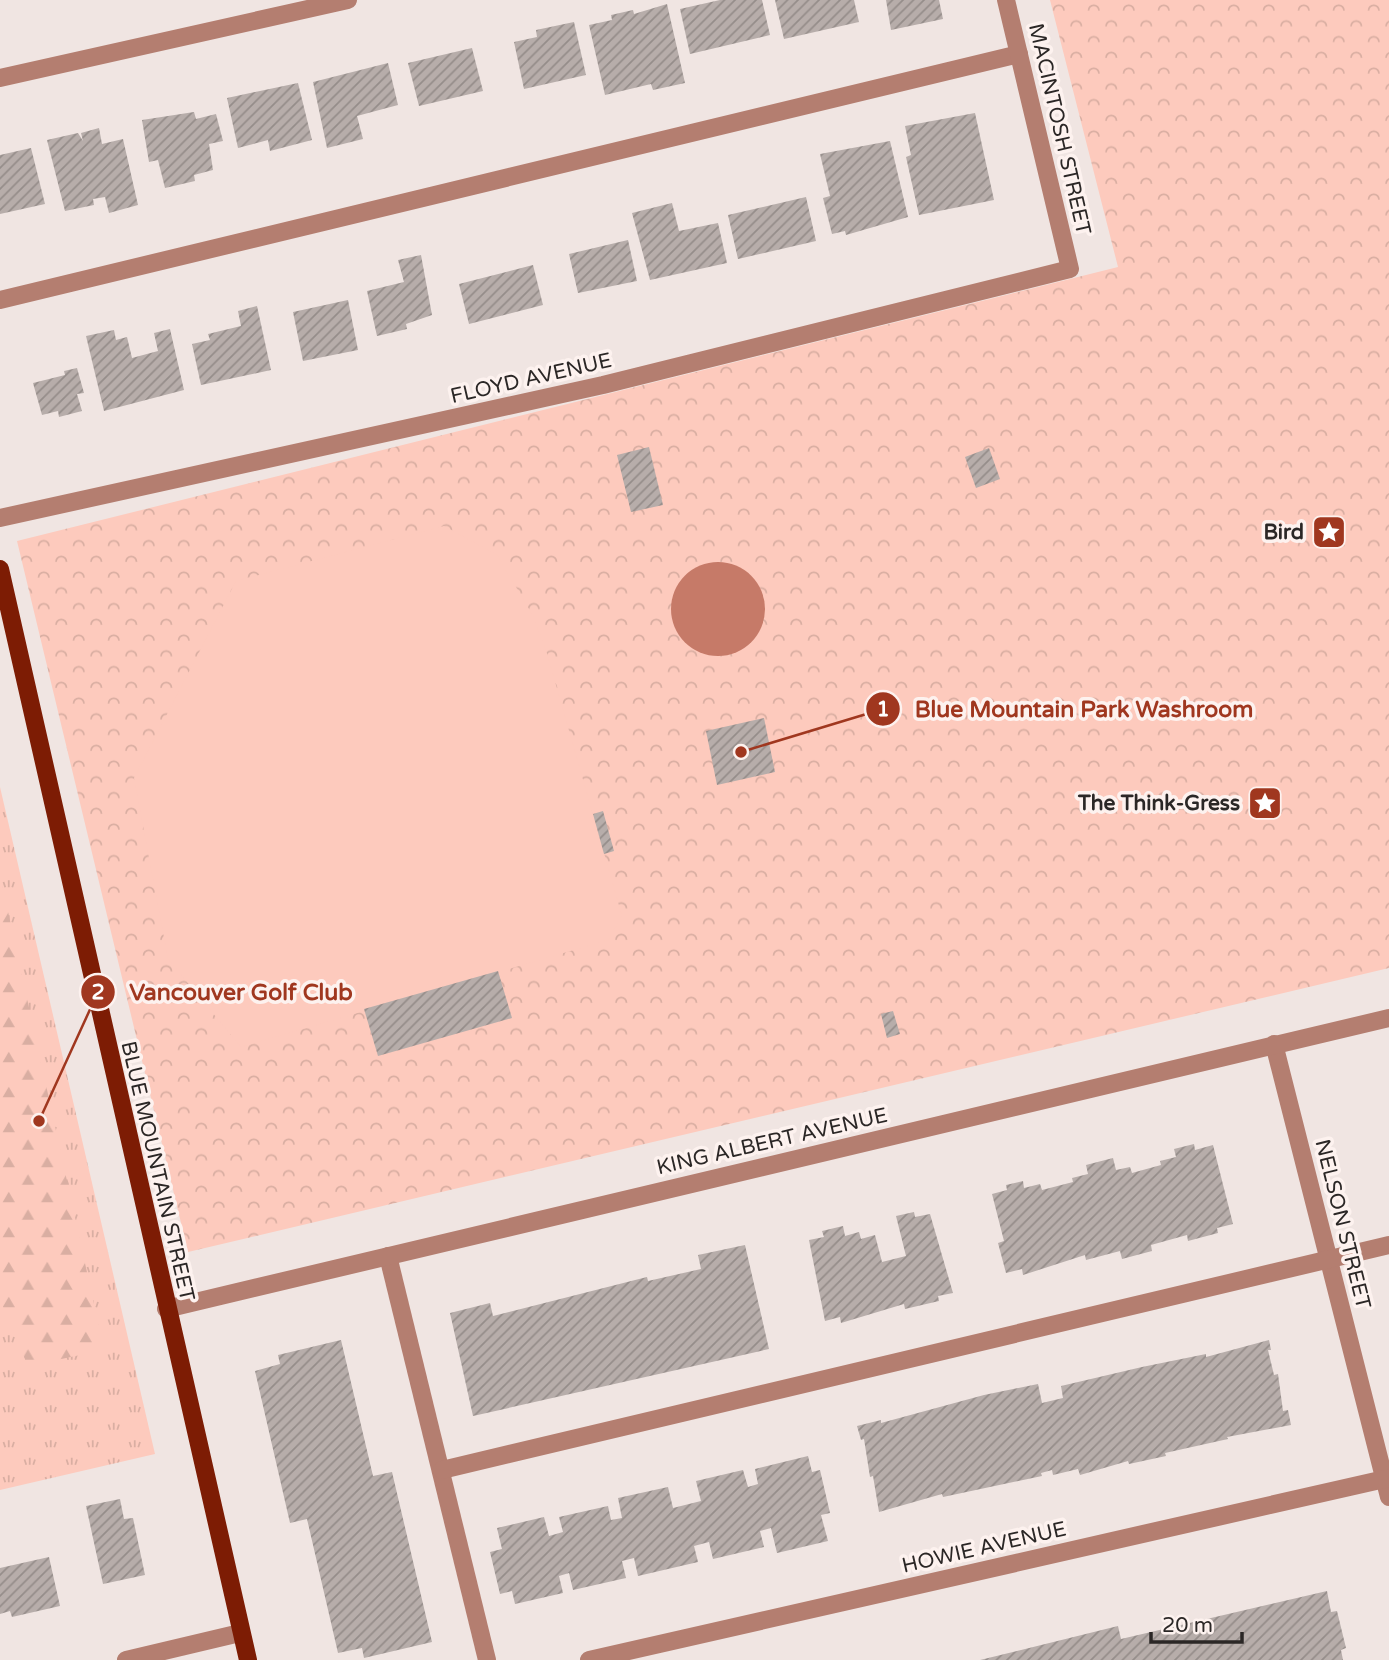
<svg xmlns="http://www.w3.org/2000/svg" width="1389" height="1660" font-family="'Varela Round',sans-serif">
	<defs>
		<pattern id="grass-tufts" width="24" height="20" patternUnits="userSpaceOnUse" patternTransform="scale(1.75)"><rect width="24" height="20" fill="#fdcabd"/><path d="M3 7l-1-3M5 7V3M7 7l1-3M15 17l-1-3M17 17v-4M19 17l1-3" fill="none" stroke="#d9aea2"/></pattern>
		<pattern id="forest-firs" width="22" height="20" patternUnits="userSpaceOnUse" patternTransform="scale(1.75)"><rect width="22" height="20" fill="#fdcabd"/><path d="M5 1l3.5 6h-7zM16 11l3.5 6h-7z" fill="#d9aea2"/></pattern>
		<pattern id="park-crowns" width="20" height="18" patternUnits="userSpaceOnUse" patternTransform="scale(1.75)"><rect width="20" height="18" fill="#fdcabd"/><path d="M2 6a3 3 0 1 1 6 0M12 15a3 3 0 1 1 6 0" fill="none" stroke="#d9aea2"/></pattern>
		<pattern id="building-hatch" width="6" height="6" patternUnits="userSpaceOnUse" patternTransform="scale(1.75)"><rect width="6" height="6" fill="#b7adaa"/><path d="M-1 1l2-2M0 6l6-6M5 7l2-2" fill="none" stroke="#958d8a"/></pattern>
	</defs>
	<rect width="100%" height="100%" fill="#f0e5e2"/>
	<!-- grass -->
	<path fill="url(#grass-tufts)" d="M0 787 155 1454 0 1490Z"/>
	<!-- forest -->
	<path fill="url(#forest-firs)" d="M0 875 104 1350 28 1366 0 1300Z"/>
	<!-- park -->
	<path fill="url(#park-crowns)" d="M1050 0H1389V968L188 1252 17 541 1118 267Z"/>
	<!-- pitch -->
	<path fill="#fdcabd" d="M444 526 497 555 532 614 546 650 622 916 608 940 241 1047 168 959 134 778 236 581Z"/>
	<!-- water -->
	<circle fill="#c67a68" cx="718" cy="609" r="47"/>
	<!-- building -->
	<g fill="url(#building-hatch)">
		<path d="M720 0H762L770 35 690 54 680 9Z"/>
		<path d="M775 0H854L859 22 784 39Z"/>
		<path d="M886 0H939L943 19 891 30Z"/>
		<path d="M667 4 685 83 653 90 651 84 605 95 589 25 612 20 611 15 633 10 634 14Z"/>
		<path d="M574 22 586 75 524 89 514 42 537 37 536 30Z"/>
		<path d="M472 48 483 91 419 106 408 63Z"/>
		<path d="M388 63 398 105 357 116 363 139 327 148 313 82Z"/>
		<path d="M298 83 312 140 270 151 268 140 238 148 227 98Z"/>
		<path d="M194 112 196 119 216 114 223 141 209 144 213 170 194 175 195 181 165 188 158 160 149 162 142 120Z"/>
		<path d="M975 113 994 200 919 215 906 157 911 155 905 126Z"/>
		<path d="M99 128 102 144 123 139 138 205 109 213 105 197 93 199 94 205 65 211 47 140 78 133 83 141 81 133Z"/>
		<path d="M890 141 908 217 846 235 845 231 832 234 823 198 830 196 820 154Z"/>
		<path d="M31 148 45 204 0 214V155Z"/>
		<path d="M806 197 816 241 738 259 728 215Z"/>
		<path d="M672 203 679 231 718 223 727 263 650 280 632 213Z"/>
		<path d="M628 240 637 281 578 293 569 254Z"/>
		<path d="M421 255 432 315 406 324 407 329 377 336 367 291 404 282 398 260Z"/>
		<path d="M533 265 543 305 469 324 459 284Z"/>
		<path d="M348 300 358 350 303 361 293 312Z"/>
		<path d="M257 306 271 370 201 385 192 344 210 340 208 334 241 326 238 311Z"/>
		<path d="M170 329 184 390 104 411 86 336 114 330 116 340 127 337 132 358 158 351 154 333Z"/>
		<path d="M77 368 84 393 77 394 82 411 59 417 58 411 42 415 33 383 65 375 64 371Z"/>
		<path d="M649 447 663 505 631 512 617 455Z"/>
		<path d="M989 448 1000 479 976 488 965 457Z"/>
		<path d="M764 718 775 772 717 785 706 731Z"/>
		<path d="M603 811 614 851 604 854 593 814Z"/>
		<path d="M498 971 512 1018 378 1056 364 1009Z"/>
		<path d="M893 1011 900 1034 887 1038 881 1014Z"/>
		<path d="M1194 1144 1195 1150 1213 1145 1233 1224 1217 1228 1218 1233 1188 1241 1187 1235 1151 1245 1152 1251 1122 1259 1120 1251 1086 1260 1085 1255 1023 1275 1022 1269 1006 1273 998 1243 1004 1241 992 1194 1007 1190 1006 1185 1023 1181 1024 1188 1040 1184 1042 1190 1073 1182 1072 1178 1088 1174 1086 1165 1113 1158 1116 1170 1130 1167 1132 1173 1161 1165 1160 1161 1176 1157 1174 1149Z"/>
		<path d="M914 1212 915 1217 930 1214 953 1293 938 1296 939 1301 905 1309 904 1304 841 1323 840 1317 825 1321 809 1240 824 1237 822 1231 843 1226 845 1236 859 1232 861 1239 875 1235 882 1262 906 1256 896 1216Z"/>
		<path d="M745 1245 769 1349 473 1416 450 1313 490 1303 493 1316 647 1277 648 1281 701 1269 698 1255Z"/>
		<path d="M341 1340 373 1476 392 1472 432 1642 364 1658 362 1648 338 1653 307 1519 290 1523 255 1371 280 1364 278 1355Z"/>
		<path d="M1269 1340 1271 1350H1268L1274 1375 1278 1374 1283 1411 1288 1410 1291 1425 1227 1437 1228 1439 1165 1453 1166 1456 1129 1464 1128 1461 1080 1475 1078 1469 1053 1475 1052 1470 1041 1473 1042 1476 943 1497 942 1494 879 1512 873 1476 870 1477 864 1439 861 1440 857 1426 881 1420V1423L984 1395 1038 1384 1042 1403 1063 1398 1061 1386 1142 1367 1206 1354V1357Z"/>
		<path d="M808 1456 812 1472 820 1470 830 1513 821 1515 828 1541 777 1553 771 1528 760 1531 764 1547 713 1559 709 1542 694 1546 698 1562 638 1576 634 1558 622 1561 626 1578 573 1590 569 1573 559 1576 563 1593 515 1604 512 1591 500 1594 490 1552 502 1549 497 1528 544 1517 549 1536 563 1532 559 1517 608 1506 611 1520 622 1518 618 1498 668 1487 673 1508 701 1501 696 1481 743 1470 748 1487 758 1484 755 1469Z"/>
		<path d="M120 1499 124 1519 133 1518 145 1575 103 1584 86 1506Z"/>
		<path d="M49 1557 60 1606 12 1617 10 1611 0 1614V1568Z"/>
		<path d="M1327 1591 1331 1612 1337 1611 1346 1648 1341 1650 1343 1660H980L1118 1626 1121 1639Z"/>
	</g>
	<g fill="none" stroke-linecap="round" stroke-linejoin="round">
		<!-- minor -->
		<g stroke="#b47e70" stroke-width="18">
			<path d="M0 78 348 0"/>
			<path d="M0 300 1019 54"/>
			<path d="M0 518 603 385 1070 269 1006 0"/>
			<path d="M1274 1044 1389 1497"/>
			<path d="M388 1256 487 1660"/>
			<path d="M166 1309 1389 1018"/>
			<path d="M442 1470 1389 1245"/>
			<path d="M126 1660 240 1633"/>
			<path d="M589 1660 1389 1478"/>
		</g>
		<!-- major -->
		<path stroke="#7d1c04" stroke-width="18" d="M0 569 248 1660"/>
	</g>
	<!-- icons -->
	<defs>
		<g id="sight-square" transform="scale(1.75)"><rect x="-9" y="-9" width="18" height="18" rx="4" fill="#a0371f" stroke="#fdf2ef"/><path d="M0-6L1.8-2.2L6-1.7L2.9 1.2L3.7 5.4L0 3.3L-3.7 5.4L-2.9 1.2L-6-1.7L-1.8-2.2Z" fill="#fff"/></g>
	</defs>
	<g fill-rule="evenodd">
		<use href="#sight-square" x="1329" y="532"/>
		<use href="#sight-square" x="1265" y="803"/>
	</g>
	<g text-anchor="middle" stroke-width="7" stroke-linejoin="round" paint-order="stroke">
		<!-- street labels -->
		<g font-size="21" fill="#2b2726" stroke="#fdf2ef">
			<text transform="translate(1060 129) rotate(77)" y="7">MACINTOSH STREET</text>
			<text transform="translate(531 378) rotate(-13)" y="7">FLOYD AVENUE</text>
			<text transform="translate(772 1141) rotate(-13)" y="7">KING ALBERT AVENUE</text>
			<text transform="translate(158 1171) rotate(77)" y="7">BLUE MOUNTAIN STREET</text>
			<text transform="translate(1343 1224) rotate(76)" y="7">NELSON STREET</text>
			<text transform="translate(984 1547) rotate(-13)" y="7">HOWIE AVENUE</text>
		</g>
		<!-- poi labels -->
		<g font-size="21" font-weight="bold" fill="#2b2726" stroke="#fdf2ef" text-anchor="end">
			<text x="1304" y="539">Bird</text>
			<text x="1240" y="810">The Think-Gress</text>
		</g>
	</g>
	<!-- callouts -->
	<path fill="none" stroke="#a0371f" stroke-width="2.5" d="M741 752L883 709M39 1121L98 992"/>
	<g fill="#a0371f" stroke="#fdf2ef" stroke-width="2.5">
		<circle cx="741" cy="752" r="7"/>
		<circle cx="39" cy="1121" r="7"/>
		<circle cx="883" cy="709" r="18"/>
		<circle cx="98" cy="992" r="18"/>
	</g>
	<g font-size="21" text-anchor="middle" font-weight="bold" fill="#fff">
		<text x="883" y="716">1</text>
		<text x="98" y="999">2</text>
	</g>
	<g font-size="23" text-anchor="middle" font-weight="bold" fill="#a0371f" stroke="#fdf2ef" stroke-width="7" stroke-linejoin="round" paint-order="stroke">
		<text x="1084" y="717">Blue Mountain Park Washroom</text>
		<text x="241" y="1000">Vancouver Golf Club</text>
	</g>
	<!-- scale -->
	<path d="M1151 1632v10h91v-10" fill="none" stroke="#2b2726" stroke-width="3.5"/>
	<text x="1162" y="1632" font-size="21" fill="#2b2726" stroke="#fdf2ef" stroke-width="5" paint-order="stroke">20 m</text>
</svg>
